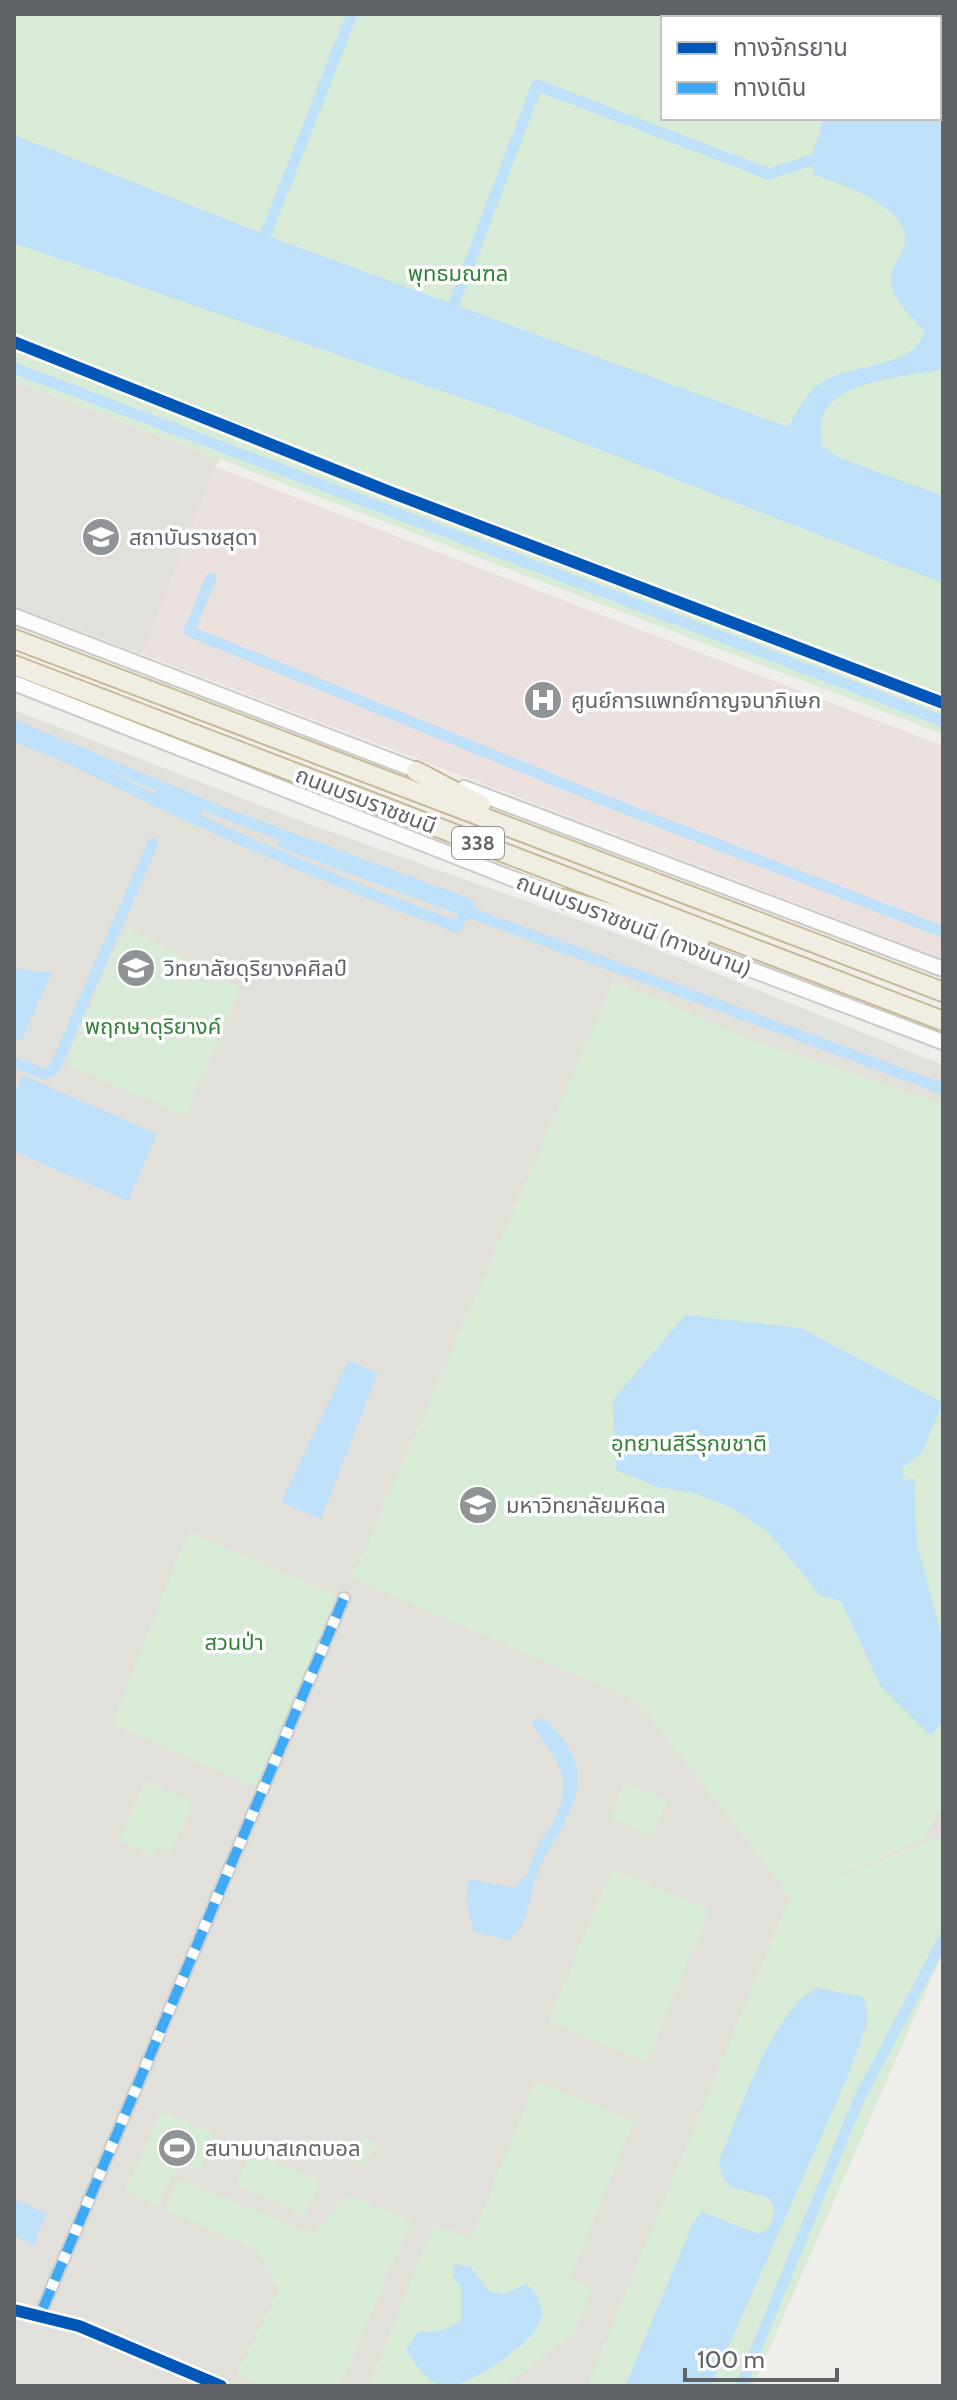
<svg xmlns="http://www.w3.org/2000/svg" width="957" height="2400" font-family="Cabin,'Noto Sans Thai',sans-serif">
	<rect width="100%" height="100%" fill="#efeeea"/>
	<!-- education -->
	<g fill="#e2e0da">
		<path d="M14 381 219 459 142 654 14 606Z"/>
		<path d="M14 710 309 824 632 939 943 1065V1944L739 2386H14Z"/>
	</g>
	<!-- medical -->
	<path fill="#eae0de" d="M216 467 943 746V959L142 654Z"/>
	<!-- green -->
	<g fill="#d8ebd6" fill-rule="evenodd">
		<path d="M14 14H943V734L14 381ZM663 18H939V118H663Z"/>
		<path d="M127 927 240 988 185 1116 65 1064 113 952Z"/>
		<path d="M614 980 739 1035 943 1104V1806L924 1838 822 1883 943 1836V1952L753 2386H587L790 1896 638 1702 352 1578Z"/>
		<path d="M188 1532 344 1598 261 1789 112 1724Z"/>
		<path d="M145 1781 193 1802 171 1852 158 1847 154 1856 119 1841Z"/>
		<path d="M624 1782 667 1799 653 1836 610 1819Z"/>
		<path d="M612 1869 710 1910 646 2062 548 2021Z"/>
		<path d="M536 2081 634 2121 570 2279 593 2289 572 2335 505 2386H369L428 2237 436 2225 471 2239Z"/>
		<path d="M161 2111 214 2134 200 2171 178 2162 159 2207 125 2191Z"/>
		<path d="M361 2136 376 2142 365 2165 348 2157Z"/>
		<path d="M251 2152 320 2181 306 2216 237 2185Z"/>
		<path d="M178 2179 313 2234 347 2195 411 2221 340 2386H265L237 2374 279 2290 257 2250 165 2210Z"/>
	</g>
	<!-- water -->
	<g fill="#bfe0f9">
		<path d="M939 96 943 97V369C897 379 805 380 823 446L840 458 943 496V583L500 411 14 243V135L287 243 788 427C799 410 807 389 827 379 857 364 912 368 925 332 913 318 897 305 892 287 886 269 903 257 905 241 908 206 841 184 815 175L811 160 824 118H939Z"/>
		<path d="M14 968 52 973 21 1041 14 1038Z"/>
		<path d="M22 1075 157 1134 128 1201 14 1151V1093Z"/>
		<path d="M685 1315 801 1328 943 1403 921 1454 902 1468 904 1480 914 1478 917 1544 943 1642V1720L931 1736 880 1685 841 1601 821 1596 768 1532 732 1508 694 1493 658 1487 616 1470 613 1400Z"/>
		<path d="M348 1361 378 1373 321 1519 281 1502Z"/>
		<path d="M541 1718C553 1723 559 1734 566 1744 598 1788 558 1828 540 1867 530 1889 529 1927 509 1940L473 1932C471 1912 461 1900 470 1879L515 1888 527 1874 539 1843 552 1826 560 1808 563 1786 562 1772 554 1756 534 1727V1721Z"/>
		<path d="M816 1988 864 1997 868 2021 847 2078 711 2386H625L693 2223 702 2212 758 2234 770 2227 775 2209 769 2198C742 2187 724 2196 719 2161 741 2111 769 2016 816 1988Z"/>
		<path d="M14 2199 46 2213 34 2245 14 2236Z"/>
		<path d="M455 2264 471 2267 488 2291 504 2294 526 2284 536 2293 543 2314C539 2321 537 2331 531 2336 515 2352 463 2393 440 2385 425 2380 414 2362 406 2350L418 2332C435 2332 448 2332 461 2319V2287L453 2277Z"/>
	</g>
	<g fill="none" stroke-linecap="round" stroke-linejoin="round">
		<!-- canal -->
		<g stroke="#bfe0f9" stroke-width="11">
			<path d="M266 234 352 14"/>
			<path d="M454 304 537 85 769 174 811 160"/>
			<path d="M14 368 943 721"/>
			<path d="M211 578 189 631 598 798 943 932"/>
			<path d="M14 725 229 815 469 904 457 927C363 892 271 854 180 812 125 786 72 757 14 736"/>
			<path d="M161 795 197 810"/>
			<path d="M284 843 943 1089"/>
			<path d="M14 1062 43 1074 51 1072 56 1065 153 843"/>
			<path d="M741 2386 858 2101 943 1940"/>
		</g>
		<!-- street casing -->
		<g stroke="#cbcccc" stroke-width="14">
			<g id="street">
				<path d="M14 342 390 492 943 703"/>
				<path d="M43 2308 344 1598"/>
			</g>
		</g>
		<!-- secondary casing -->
		<g stroke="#cacacb" stroke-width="18">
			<g id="secondary">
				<path d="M14 616 426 774"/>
				<path d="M14 683 572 902"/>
				<path d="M464 788 943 969"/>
				<path d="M670 939 943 1042"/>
			</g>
		</g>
		<!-- highway casing -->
		<g stroke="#c8b996" stroke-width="22">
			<g id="highway">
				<path d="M14 639 943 992"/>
				<path d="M14 665 943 1021"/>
				<path d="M416 771 481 805"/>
				<path d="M564 899 700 940"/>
			</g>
		</g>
		<!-- street -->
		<use href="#street" stroke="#fdfcfc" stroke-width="10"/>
		<!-- secondary -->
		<use href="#secondary" stroke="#fdfcfc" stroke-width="14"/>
		<!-- highway -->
		<use href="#highway" stroke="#f0ede3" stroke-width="18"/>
		<!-- quiet -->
		<path stroke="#3fa9f5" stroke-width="10" stroke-dasharray="20 10" stroke-linecap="butt" d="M43 2308 344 1598"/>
		<!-- cycleway casing -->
		<g stroke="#fff" stroke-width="17">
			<g id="cycleway">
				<path d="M14 342 390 492 943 703"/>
				<path d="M14 2310 79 2326 221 2386"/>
			</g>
		</g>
		<!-- cycleway -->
		<use href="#cycleway" stroke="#0057b8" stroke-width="12"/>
	</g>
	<!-- icons -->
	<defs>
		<g id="university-disc" transform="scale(2)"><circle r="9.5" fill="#919496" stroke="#fff"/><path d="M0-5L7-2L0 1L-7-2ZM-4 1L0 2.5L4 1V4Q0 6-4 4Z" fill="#fff"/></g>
		<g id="hospital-disc" transform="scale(2)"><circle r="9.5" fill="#919496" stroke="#fff"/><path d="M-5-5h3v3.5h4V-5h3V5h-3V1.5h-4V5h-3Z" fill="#fff"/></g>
		<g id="stadium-disc" transform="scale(2)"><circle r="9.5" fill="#919496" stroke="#fff"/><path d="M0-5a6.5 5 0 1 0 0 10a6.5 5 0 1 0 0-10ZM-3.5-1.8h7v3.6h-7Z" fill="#fff"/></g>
	</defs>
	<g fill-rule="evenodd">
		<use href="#university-disc" x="101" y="537"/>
		<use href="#hospital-disc" x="543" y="700"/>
		<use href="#university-disc" x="136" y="968"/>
		<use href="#university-disc" x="478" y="1505"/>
		<use href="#stadium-disc" x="177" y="2148"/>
	</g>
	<g text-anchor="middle" stroke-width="7" stroke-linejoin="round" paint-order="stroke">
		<!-- shield labels -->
		<rect fill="#fff" stroke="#8f9295" stroke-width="2" x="452" y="827" width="52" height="32" rx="6"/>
		<g font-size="20" font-weight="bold" fill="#5f6368">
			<text x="478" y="850">338</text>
		</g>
		<!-- park labels -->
		<g font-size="22" fill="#348238" stroke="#fff">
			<text x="458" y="281">พุทธมณฑล</text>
			<text x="153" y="1034">พฤกษาดุริยางค์</text>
			<text x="689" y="1451">อุทยานสิรีรุกขชาติ</text>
			<text x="234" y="1650">สวนป่า</text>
		</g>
		<!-- poi labels -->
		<g font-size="22" fill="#5f6368" stroke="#fff" text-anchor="start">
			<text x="129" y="545">สถาบันราชสุดา</text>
			<text x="571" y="708">ศูนย์การแพทย์กาญจนาภิเษก</text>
			<text x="164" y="976">วิทยาลัยดุริยางคศิลป์</text>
			<text x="506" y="1513">มหาวิทยาลัยมหิดล</text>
			<text x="205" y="2156">สนามบาสเกตบอล</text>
		</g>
		<!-- street labels -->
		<g font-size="22" fill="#5f6368" stroke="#fff">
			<text transform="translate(366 800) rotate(21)" y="8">ถนนบรมราชชนนี</text>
			<text transform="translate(634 925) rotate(21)" y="8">ถนนบรมราชชนนี (ทางขนาน)</text>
		</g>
	</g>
	<!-- border -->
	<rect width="957" height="2400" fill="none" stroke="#5f6368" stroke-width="32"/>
	<!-- legend -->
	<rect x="661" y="16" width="280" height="104" fill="#ffffff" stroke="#bfc1c3" stroke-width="2"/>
	<rect x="677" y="42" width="40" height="12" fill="#0057b8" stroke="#bfc1c3" stroke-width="2"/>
	<text x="733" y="56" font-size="24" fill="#5f6368">ทางจักรยาน</text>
	<rect x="677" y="82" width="40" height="12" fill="#3fa9f5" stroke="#bfc1c3" stroke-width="2"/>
	<text x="733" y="96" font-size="24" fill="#5f6368">ทางเดิน</text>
	<!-- scale -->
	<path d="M685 2368v12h152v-12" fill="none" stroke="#5f6368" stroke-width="4"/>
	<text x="697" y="2368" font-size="24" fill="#5f6368" stroke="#ffffff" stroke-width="6" paint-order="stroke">100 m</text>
</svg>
